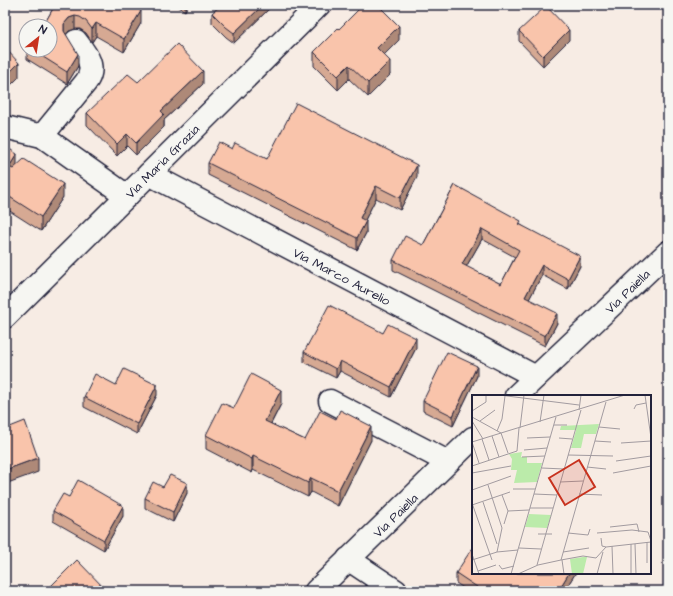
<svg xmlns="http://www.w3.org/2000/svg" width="673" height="596" font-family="'Architects Daughter',sans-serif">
	<rect width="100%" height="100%" fill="#f7ece4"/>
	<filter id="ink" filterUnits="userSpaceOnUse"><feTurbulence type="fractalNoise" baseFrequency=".025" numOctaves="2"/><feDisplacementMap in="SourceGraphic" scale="8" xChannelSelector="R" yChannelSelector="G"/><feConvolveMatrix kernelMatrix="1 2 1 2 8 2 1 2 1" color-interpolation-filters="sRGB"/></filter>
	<g filter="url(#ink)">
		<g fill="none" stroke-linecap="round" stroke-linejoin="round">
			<!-- minor casing -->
			<g stroke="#22223b" stroke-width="25">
				<g id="minor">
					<path d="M5 127 42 136 127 196"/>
					<path d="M42 136 86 82C97 66 86 54 76 41"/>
					<path d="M149 174 536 377"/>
					<path d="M5 317 319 5"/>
					<path d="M516 396 668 252"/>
					<path d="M330 401 448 462"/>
					<path d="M348 559 396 591"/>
					<path d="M316 591 473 438"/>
				</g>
			</g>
			<!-- minor -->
			<use href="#minor" stroke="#f6f6f2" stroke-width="22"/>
		</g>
		<!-- wall -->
		<g fill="#d6a993" stroke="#22223b" fill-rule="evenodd">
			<path d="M55 5 141 23 124 52 96 36 92 42 86 33 80 29H75L69 31 66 34 78 66 67 84 27 59V50H50L46 21Z"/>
			<path d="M176 5H188L185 11Z"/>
			<path d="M273 5 234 43 226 37 212 23V13Z"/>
			<path d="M339 29 399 40 384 55 390 75 368 97 349 79 338 90 314 66V52Z"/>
			<path d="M519 31 569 40 543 66 519 41Z"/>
			<path d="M138 82 203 84 164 120V127L136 155 127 146 117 156 87 125V113Z"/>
			<path d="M5 146 17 165 63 197 41 231 5 208Z"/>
			<path d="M232 149 267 159 417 177 400 210 376 198 365 220 366 233 357 250 208 175V163Z"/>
			<path d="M455 185 521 225 580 266 568 289 542 275 529 299 557 323 545 346 393 270V260L423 245ZM482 239 515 257 501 284 466 267Z"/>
			<path d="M383 333 416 348 391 397 340 371 336 378 304 362V352Z"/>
			<path d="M477 376 453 426 423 411V401Z"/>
			<path d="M157 395 137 434 84 407V397Z"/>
			<path d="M281 404 271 424 305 440H371L338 506 311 492 308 497 253 470 252 473 206 449V435L234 408Z"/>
			<path d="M163 487 187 493 173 522 145 508V498Z"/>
			<path d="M69 497 123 516 104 550 53 521V511Z"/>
			<path d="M456 573H575V574L564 591H468L456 583Z"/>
		</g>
		<!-- shaded-wall -->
		<g fill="#ae8978" stroke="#22223b">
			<path d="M185 5H188L185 11Z"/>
			<path d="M263 5H273L234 43V33Z"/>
			<path d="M141 11V23L124 52V39Z"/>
			<path d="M75 16V29L69 31 64 37V24L69 18Z"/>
			<path d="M96 23V36L92 42V29Z"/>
			<path d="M399 26V40L377 62V48Z"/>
			<path d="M569 30V40L543 66V56Z"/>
			<path d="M78 54V66L67 84V72Z"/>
			<path d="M390 61V75L368 97V83Z"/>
			<path d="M19 63V77L5 91V77Z"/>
			<path d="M349 65V79L338 90V76Z"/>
			<path d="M203 71V84L164 120V127L136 155V143L161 111Z"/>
			<path d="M127 134V146L117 156V144Z"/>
			<path d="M17 154V168L9 180V167Z"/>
			<path d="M417 165V177L400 210V198Z"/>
			<path d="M63 184V197L41 231V217Z"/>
			<path d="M376 186V198L360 230V218Z"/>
			<path d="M366 221V233L357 250V238Z"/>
			<path d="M482 229V239L462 274V264Z"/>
			<path d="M580 256V266L568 289V279Z"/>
			<path d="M542 265V275L525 307V297Z"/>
			<path d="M557 313V323L545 346V336Z"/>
			<path d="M416 338V348L391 397V387Z"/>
			<path d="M340 361V371L336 378V369Z"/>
			<path d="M477 366V376L453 426V416Z"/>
			<path d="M157 385V395L137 434V424Z"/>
			<path d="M281 390V404L265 435V421Z"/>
			<path d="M371 426V440L338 506V491Z"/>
			<path d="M253 456V470L252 473V459Z"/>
			<path d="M38 458V472L5 484V470Z"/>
			<path d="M311 478V492L308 497V483Z"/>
			<path d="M187 483V493L173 522V512Z"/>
			<path d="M123 506V516L104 550V540Z"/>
			<path d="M569 573H575V574L564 591H558Z"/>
		</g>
		<!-- building -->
		<g fill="#f9c4ab" stroke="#22223b" fill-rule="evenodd">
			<path d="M55 5H131L141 11 124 39 96 23 92 29 86 21 80 17 75 16 69 18 64 24V31L78 54 67 72 32 50H50V26H39L43 19 46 21Z"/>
			<path d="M221 5H263L234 33 226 27 212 13Z"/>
			<path d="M363 5H378L399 26 377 48 390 61 368 83 349 65 338 76 314 52 338 28 339 29Z"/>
			<path d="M546 6 569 30 543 56 519 31Z"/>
			<path d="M177 44 203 71 161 111 164 114 136 143 127 134 117 144 87 113 128 74 138 82Z"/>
			<path d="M5 48 19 63 5 77Z"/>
			<path d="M296 103 417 165 400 198 376 186 360 218 366 221 357 238 208 163 219 142 232 149 235 143 267 159Z"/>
			<path d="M5 146 17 154 9 167 13 169 24 159 63 184 41 217 5 194Z"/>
			<path d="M455 185 521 221 519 224 580 256 568 279 542 265 525 297 557 313 545 336 393 260 405 236 423 245ZM482 229 519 250 501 284 462 264Z"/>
			<path d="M329 305 383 333 388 324 416 338 391 387 340 361 336 369 304 352Z"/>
			<path d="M447 352 477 366 453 416 423 401Z"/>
			<path d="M124 369 157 385 137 424 84 397 95 374 116 385Z"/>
			<path d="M251 374 281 390 265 421 305 440 320 411 336 419 340 410 371 426 338 491 311 478 308 483 253 456 252 459 206 435 222 403 234 408Z"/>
			<path d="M25 421 38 458 5 470V429Z"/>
			<path d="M170 475 187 483 173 512 145 498 153 482 163 487Z"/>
			<path d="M78 480 123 506 104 540 53 511 63 494 69 497Z"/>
			<path d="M473 547V573H569L558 591H483L456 573Z"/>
			<path d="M77 560 107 591H46Z"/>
		</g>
	</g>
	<g text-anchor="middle" stroke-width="3.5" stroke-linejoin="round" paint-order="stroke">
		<!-- street labels -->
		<g font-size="13" fill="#22223b" stroke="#f6f6f2">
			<text transform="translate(162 161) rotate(-45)" y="5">Via Maria Grazia</text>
			<text transform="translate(342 276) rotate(28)" y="5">Via Marco Aurelio</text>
			<text transform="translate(627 291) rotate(-44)" y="5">Via Paiella</text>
			<text transform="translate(395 515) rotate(-44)" y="5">Via Paiella</text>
		</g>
	</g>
	<!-- overview -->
	<g transform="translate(472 395)">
		<rect width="179" height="179" fill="#f7ece4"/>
		<path d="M127 29 124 39H112L109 53H99L104 35H88L89 31ZM50 57 49 62H55V68H70L65 87 42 88 45 75H39L40 64 37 59ZM57 119 79 120 75 133 53 132ZM111 162H115L111 179H100L98 164Z" fill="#bbebaa"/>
		<path fill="none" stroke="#a29ba0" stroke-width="1" d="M27 0 107 10M173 0 179 43M162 14 164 10 174 8M107 15 109 0M0 16 14 7V0M0 22 29 38 153 0M0 26 11 44M8 26 23 15M68 27 72 0M82 30H95M127 32 148 34M48 33 52 0M25 36 30 24 33 1M20 41 27 62M55 43 78 42M87 43 100 44M10 44 17 65M123 46 139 47M0 47 29 38 36 58M0 47 7 68M149 48 179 46M52 55 75 53M96 60 141 61M50 62 73 61M144 66 179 61M0 71 45 56 47 33M115 72 134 74M70 73 92 74M0 78 39 71M141 78 179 71M88 87 111 86M16 90 30 133 25 157M41 94H63M0 95 39 81M62 99 85 100M107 99 130 100M30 100 36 116M11 107 25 149M0 108 20 165M0 110 38 97M58 113H81M32 129 36 116 57 115M138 132 165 129 167 137M96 138 116 140 118 134M125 138 160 135 176 137 179 146M66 139H80M129 143 130 151 134 152M175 147V168M159 149V179M163 149 164 179M140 151 141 179M47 153 69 154M91 157 117 153M0 159 7 179M0 165 25 157 46 155M89 165 134 7M90 165 92 179M27 170 30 174 42 171M65 170 109 15M6 176 24 170M39 179 84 22M46 179 66 170 89 165 111 161 124 163 134 152 179 147M125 179 131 157"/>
		<path fill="#c8321e" fill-opacity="0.15" stroke="#c8321e" stroke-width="2" d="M107 65 123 92 93 110 77 83Z"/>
		<rect width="179" height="179" fill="none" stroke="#22223b" stroke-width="2"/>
	</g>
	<!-- margin -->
	<rect width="673" height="596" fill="none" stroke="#f6f6f2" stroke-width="20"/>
	<rect x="10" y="10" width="653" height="576" fill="none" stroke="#22223b" stroke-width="1.5" filter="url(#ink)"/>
	<!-- north arrow -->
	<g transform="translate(38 38) rotate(30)"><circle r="19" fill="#f6f6f2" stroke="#a1a1a9"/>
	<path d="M0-3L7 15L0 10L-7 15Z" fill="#c8321e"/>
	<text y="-6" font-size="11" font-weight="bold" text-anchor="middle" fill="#22223b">N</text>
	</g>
</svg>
